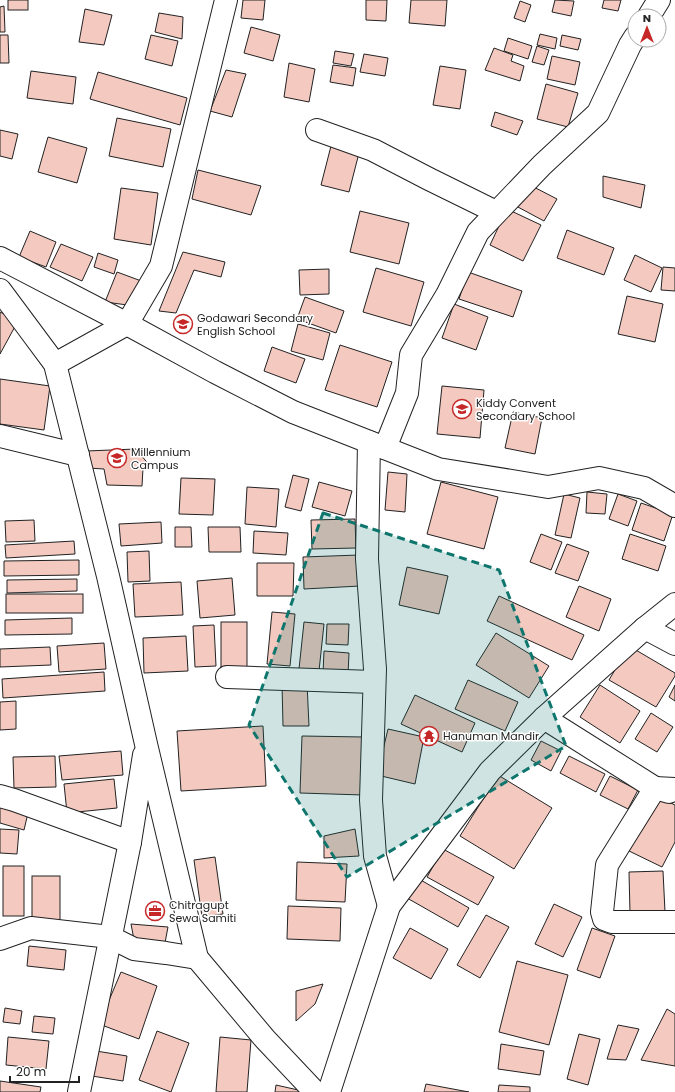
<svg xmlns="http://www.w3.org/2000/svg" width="675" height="1092" font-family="Poppins,sans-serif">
	<rect width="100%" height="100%" fill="#fff"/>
	<!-- building -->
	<g fill="#f3c9c0" stroke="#222">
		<rect x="8" y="0" width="20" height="10"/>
		<path d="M243 0H265L263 20 241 18Z"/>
		<path d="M366 0H387L386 21 366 20Z"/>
		<path d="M411 0H447L445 26 409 23Z"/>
		<path d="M555 0 574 1 571 16 552 12Z"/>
		<path d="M604 0H621L618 11 602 8Z"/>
		<path d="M520 1 531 5 525 22 514 18Z"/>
		<path d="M4 6 5 32H0V7Z"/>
		<path d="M85 9 112 15 104 45 79 42Z"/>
		<path d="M159 13 183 17 182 39 155 32Z"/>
		<path d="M251 27 280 35 273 61 244 53Z"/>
		<path d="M540 34 557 38 555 49 537 45Z"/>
		<path d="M0 35H8L9 63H0Z"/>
		<path d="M151 35 178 41 172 66 145 59Z"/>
		<path d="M562 35 581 39 578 50 560 46Z"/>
		<path d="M508 38 532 46 528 59 504 51Z"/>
		<path d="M537 46 549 50 544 65 532 62Z"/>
		<path d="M494 48 513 55 511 61 524 66 520 81 485 70Z"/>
		<path d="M335 51 354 54 351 66 333 63Z"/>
		<path d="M364 54 388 58 385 76 360 72Z"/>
		<path d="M552 56 580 62 575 85 547 79Z"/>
		<path d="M289 63 315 69 309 102 284 97Z"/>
		<path d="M333 65 356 68 353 86 330 82Z"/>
		<path d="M440 66 466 70 460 109 433 105Z"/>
		<path d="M226 70 246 74 232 117 210 111Z"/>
		<path d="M31 71 76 77 73 104 27 98Z"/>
		<path d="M98 72 187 98 180 125 90 99Z"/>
		<path d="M546 84 578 93 568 127 537 119Z"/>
		<path d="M495 112 523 121 517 135 491 126Z"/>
		<path d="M117 118 171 129 163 167 109 156Z"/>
		<path d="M0 130 18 134 12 159 0 156Z"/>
		<path d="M48 137 87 148 77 183 38 172Z"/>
		<path d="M331 146 359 153 349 192 321 185Z"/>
		<path d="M198 170 261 186 251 215 192 199Z"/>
		<path d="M603 176 645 185 641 208 603 197Z"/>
		<path d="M528 184 557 199 544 221 516 206Z"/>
		<path d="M121 188 158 193 151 245 114 239Z"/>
		<path d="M507 209 541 225 523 261 490 245Z"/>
		<path d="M360 211 409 223 399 264 350 252Z"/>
		<path d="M567 230 614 248 604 275 557 258Z"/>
		<path d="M30 231 56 242 46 267 19 257Z"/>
		<path d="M61 244 93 257 82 281 50 267Z"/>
		<path d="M183 252 225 262 221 277 194 270 176 313 159 311Z"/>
		<path d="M98 253 118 260 114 274 94 267Z"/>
		<path d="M635 255 662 268 651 292 624 280Z"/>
		<path d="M663 267 675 268V291L661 290Z"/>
		<path d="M376 268 424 282 411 326 363 312Z"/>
		<path d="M329 269V294L300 295 299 270Z"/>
		<path d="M117 272 144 282 135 306 105 302Z"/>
		<path d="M468 272 522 291 513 317 459 299Z"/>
		<path d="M627 296 663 304 655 342 618 334Z"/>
		<path d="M305 297 344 311 336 333 297 319Z"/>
		<path d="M454 304 488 317 476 350 442 338Z"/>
		<path d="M0 312 18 321 0 354Z"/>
		<path d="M298 324 330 333 323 360 291 351Z"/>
		<path d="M340 345 392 362 377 407 325 390Z"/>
		<path d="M272 347 305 359 296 383 264 371Z"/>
		<path d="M0 379 50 386 44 430 0 424Z"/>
		<path d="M442 386 484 390 480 438 437 434Z"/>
		<path d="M513 412 542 418 535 454 505 448Z"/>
		<path d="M136 449 150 466 143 468 142 486 107 485 104 469 88 468 86 451Z"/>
		<path d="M388 472 407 474 405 512 385 510Z"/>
		<path d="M293 475 309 479 301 511 285 507Z"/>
		<path d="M181 478 215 479 213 515 179 514Z"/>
		<path d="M319 482 352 491 345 516 312 507Z"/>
		<path d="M441 482 498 497 484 549 427 534Z"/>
		<path d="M247 487 279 489 276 527 245 524Z"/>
		<path d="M587 492 607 494 605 514 586 513Z"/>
		<path d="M564 494 580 498 571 538 555 535Z"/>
		<path d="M618 494 637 501 628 526 609 519Z"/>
		<path d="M641 503 673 514 664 541 632 530Z"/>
		<path d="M355 519 356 548 312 549 311 520Z"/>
		<path d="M34 520 35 541 6 542 5 521Z"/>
		<path d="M161 522 162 543 121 546 119 524Z"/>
		<path d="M175 527H191L192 547H175Z"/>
		<path d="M208 527H240L241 552H209Z"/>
		<path d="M254 531 288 533 286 555 253 553Z"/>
		<path d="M541 534 562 542 551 570 530 562Z"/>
		<path d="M630 534 666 546 658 571 622 559Z"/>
		<path d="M74 541 75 554 6 558 5 545Z"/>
		<path d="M567 544 589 552 578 581 555 573Z"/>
		<path d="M149 551 150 581 128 582 127 552Z"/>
		<path d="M359 555 360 586 304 589 303 557Z"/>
		<path d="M79 560V575L4 576V561Z"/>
		<path d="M257 563H294L293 596H257Z"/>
		<path d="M407 567 448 576 439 614 399 605Z"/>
		<path d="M232 578 235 615 200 618 197 581Z"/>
		<path d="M77 579V591L7 593V580Z"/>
		<path d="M181 582 183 615 135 617 133 584Z"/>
		<path d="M579 586 611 599 599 631 566 617Z"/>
		<rect x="6" y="594" width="77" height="19"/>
		<path d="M499 596 584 635 572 660 487 621Z"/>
		<path d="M272 612 295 614 290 666 267 664Z"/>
		<path d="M72 618V634L5 635V620Z"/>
		<rect x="221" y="622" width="26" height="45"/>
		<path d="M304 622 324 624 319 671 299 669Z"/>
		<path d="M327 624H349L348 645 326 644Z"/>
		<path d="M214 625 216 666 195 667 193 626Z"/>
		<path d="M496 633 549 666 529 698 476 665Z"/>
		<path d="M186 636 188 671 144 673 143 638Z"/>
		<path d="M104 643 106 669 59 672 57 646Z"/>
		<path d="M629 646 675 673V676L656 707 609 680Z"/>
		<path d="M50 647 51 665 0 667V649Z"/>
		<path d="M324 651 349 653 348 675 323 673Z"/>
		<path d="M104 672 105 691 3 698 2 679Z"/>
		<path d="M468 680 518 702 505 731 455 709Z"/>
		<path d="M307 683 309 726H283L282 684Z"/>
		<path d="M600 685 640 711 620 743 580 717Z"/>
		<path d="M675 685V701L669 697Z"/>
		<path d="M415 695 475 723 462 752 401 724Z"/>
		<path d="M16 701V729L0 730V702Z"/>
		<path d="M651 713 673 727 657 752 635 739Z"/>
		<path d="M263 726 266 786 181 791 177 731Z"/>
		<path d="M388 729 424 737 415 784 377 775Z"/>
		<path d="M302 736 364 737 363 795 300 793Z"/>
		<path d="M541 741 561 751 551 771 531 760Z"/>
		<path d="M121 751 123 775 62 780 59 756Z"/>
		<path d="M55 756 56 787 14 788 13 757Z"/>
		<path d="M569 756 605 774 596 792 560 773Z"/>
		<path d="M498 775 552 808 514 869 460 836Z"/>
		<path d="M610 776 638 790 628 809 600 795Z"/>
		<path d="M114 779 117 808 67 813 64 784Z"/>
		<path d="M654 795 675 805V842L662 867 627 850Z"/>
		<path d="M0 806 28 813 24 830 0 823Z"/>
		<path d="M0 829 19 830 17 854 0 853Z"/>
		<path d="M355 829 359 856 324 858V836Z"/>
		<path d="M443 849 494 877 478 905 427 877Z"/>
		<path d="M215 857 223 914 202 917 194 860Z"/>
		<path d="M297 862 347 864 345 902 296 900Z"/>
		<rect x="3" y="866" width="21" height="50"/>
		<path d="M663 871 665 912 630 913 629 872Z"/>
		<rect x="32" y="876" width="28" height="47"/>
		<path d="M419 879 469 908 458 927 407 898Z"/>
		<path d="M554 904 582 917 563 957 535 944Z"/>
		<path d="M288 906 341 908 340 941 287 939Z"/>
		<path d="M486 915 509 927 480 978 457 965Z"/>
		<path d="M131 924 168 927 164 948 135 945Z"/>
		<path d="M410 928 448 949 431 979 393 958Z"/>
		<path d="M592 928 615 936 600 978 577 970Z"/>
		<path d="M29 946 66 950 64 970 27 966Z"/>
		<path d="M517 961 568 975 549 1045 499 1032Z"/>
		<path d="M121 972 157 986 139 1039 99 1024Z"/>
		<path d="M323 984 315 1004 296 1021V991Z"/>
		<path d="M5 1008 22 1011 20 1024 3 1022Z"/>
		<path d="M667 1009 675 1014V1066L641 1060Z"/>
		<path d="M34 1016 55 1018 53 1034 32 1032Z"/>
		<path d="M618 1025 639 1029 626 1060 607 1059Z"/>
		<path d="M157 1031 189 1043 171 1092 139 1080Z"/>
		<path d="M579 1034 600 1039 588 1085 567 1079Z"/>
		<path d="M8 1037 49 1041 46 1069 6 1065Z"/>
		<path d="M220 1037 251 1040 247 1092H216Z"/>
		<path d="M501 1044 544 1051 540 1075 498 1069Z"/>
		<path d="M96 1051 127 1056 123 1081 92 1076Z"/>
		<path d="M0 1081 41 1087 40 1092H0Z"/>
		<path d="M426 1084 469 1092H424Z"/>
		<path d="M276 1085 307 1092H275Z"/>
		<path d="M499 1085 530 1087V1092H498Z"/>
	</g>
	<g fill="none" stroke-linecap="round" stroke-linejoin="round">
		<!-- minor casing -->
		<g stroke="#222" stroke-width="24">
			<g id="minor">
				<path d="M649 16 659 0"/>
				<path d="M317 130 373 150 429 179 496 212"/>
				<path d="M0 258 127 324 215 372 293 412 438 469 548 487 599 478 644 488 675 506"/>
				<path d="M0 290 55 364 108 576 146 744 197 958 265 1039 315 1092"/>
				<path d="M55 364 127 324 161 266 226 0"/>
				<path d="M0 436 78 455"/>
				<path d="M369 442 367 559 375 669 371 800 375 856 389 906"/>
				<path d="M385 448 407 393 411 355 447 295 478 232 542 165 598 113 630 45 635 37"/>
				<path d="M645 628 675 644"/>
				<path d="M227 677 374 682"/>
				<path d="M544 718 655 788 669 792"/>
				<path d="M675 789 655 788 607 865 602 912 604 919 612 922H675"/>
				<path d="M0 796 14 800 130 842"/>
				<path d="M0 939 31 928 110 937 134 949 166 953 197 958"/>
				<path d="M79 1092 130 842 144 755"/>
				<path d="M329 1092 389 906 490 771 544 718 645 628 675 604"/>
			</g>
		</g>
		<!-- minor -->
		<use href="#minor" stroke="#fff" stroke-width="22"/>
	</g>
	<!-- marked area -->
	<path fill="#0f766e" fill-opacity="0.2" stroke="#0f766e" stroke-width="3" stroke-dasharray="8 5" stroke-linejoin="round" d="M323 513 499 570 566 746 347 877 249 725Z"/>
	<!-- icons -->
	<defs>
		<g id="school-ring" transform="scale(1)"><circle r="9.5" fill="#fff" stroke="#c62828" stroke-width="1.5"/><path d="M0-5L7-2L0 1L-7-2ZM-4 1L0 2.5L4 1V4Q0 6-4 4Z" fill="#c62828"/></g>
		<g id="temple-ring" transform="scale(1)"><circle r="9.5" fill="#fff" stroke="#c62828" stroke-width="1.5"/><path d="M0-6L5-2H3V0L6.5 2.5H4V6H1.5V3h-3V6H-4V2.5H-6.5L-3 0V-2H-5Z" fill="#c62828"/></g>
		<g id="office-ring" transform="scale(1)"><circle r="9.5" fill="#fff" stroke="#c62828" stroke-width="1.5"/><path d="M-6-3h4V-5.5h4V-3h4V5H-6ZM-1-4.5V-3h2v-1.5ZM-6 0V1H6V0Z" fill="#c62828"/></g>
	</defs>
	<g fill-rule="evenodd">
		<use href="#school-ring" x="183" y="324"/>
		<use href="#school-ring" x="462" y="409"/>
		<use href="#school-ring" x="117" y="458"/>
		<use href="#temple-ring" x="429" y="736"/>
		<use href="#office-ring" x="155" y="911"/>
	</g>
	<g text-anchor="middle" stroke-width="3" stroke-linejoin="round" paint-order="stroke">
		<!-- poi labels -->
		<g font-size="11" fill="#222" stroke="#fff" text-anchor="start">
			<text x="197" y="322">Godawari Secondary<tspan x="197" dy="13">English School</tspan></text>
			<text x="476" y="407">Kiddy Convent<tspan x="476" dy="13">Secondary School</tspan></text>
			<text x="131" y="456">Millennium<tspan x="131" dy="13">Campus</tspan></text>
			<text x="443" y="740">Hanuman Mandir</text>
			<text x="169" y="909">Chitragupt<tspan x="169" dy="13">Sewa Samiti</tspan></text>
		</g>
	</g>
	<!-- north arrow -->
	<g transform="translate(647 28)"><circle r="19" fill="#ffffff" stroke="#a7a7a7"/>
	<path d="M0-3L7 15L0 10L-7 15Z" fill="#c62828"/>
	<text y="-6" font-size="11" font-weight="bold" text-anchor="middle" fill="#222222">N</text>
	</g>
	<!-- scale -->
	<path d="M10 1076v6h69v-6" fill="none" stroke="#222222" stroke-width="2"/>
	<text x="16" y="1076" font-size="12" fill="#222222" stroke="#ffffff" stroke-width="3" paint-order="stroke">20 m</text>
</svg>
